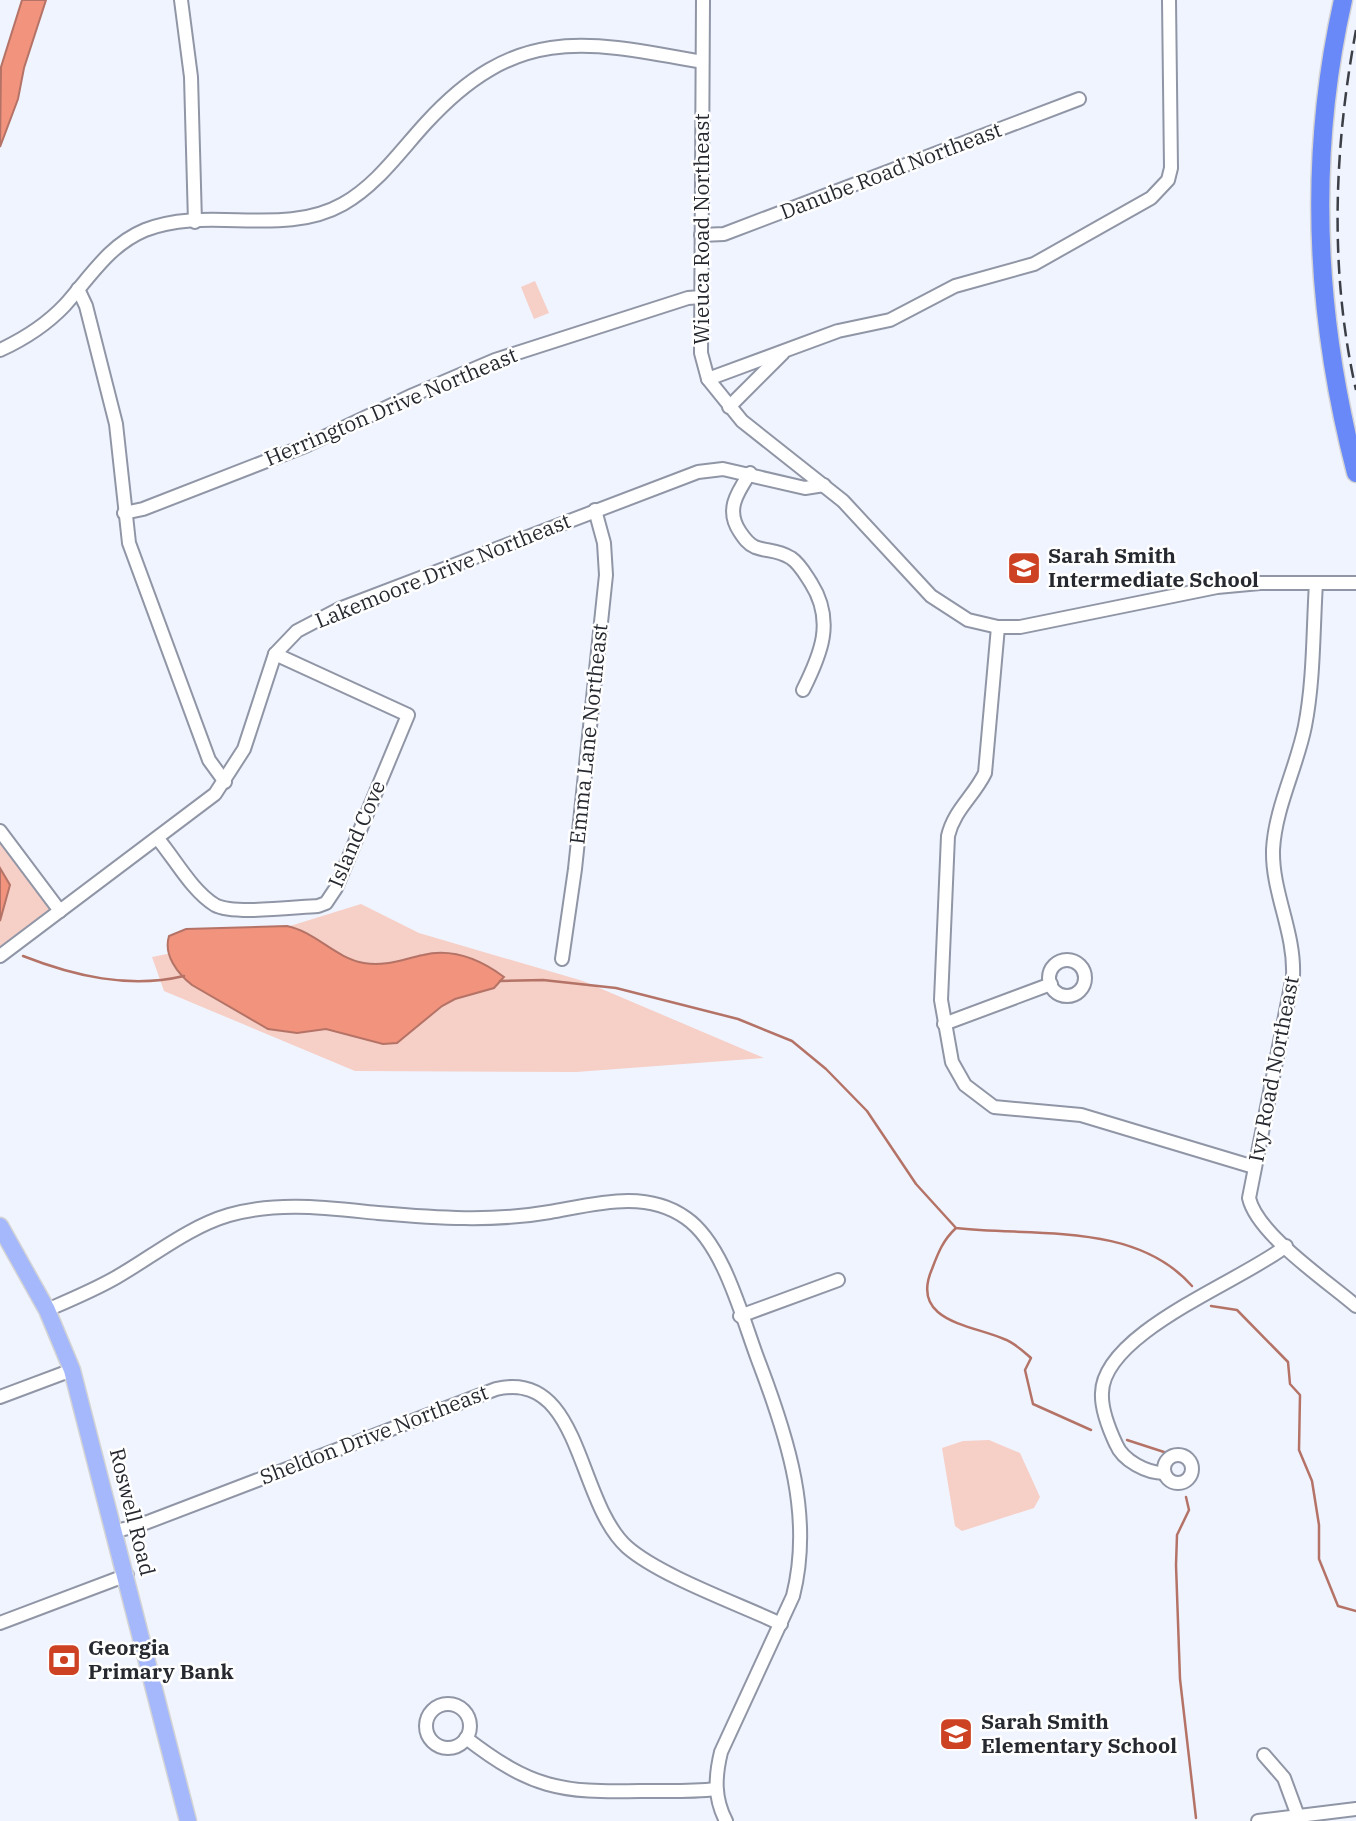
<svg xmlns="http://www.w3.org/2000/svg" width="1356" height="1821" font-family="'IBM Plex Serif',serif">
	<rect width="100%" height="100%" fill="#f0f4ff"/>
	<!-- green -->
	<g fill="#f6cfc6">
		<path d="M535 281 549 313 534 319 521 287Z"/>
		<path d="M0 840 51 910 0 950Z"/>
		<path d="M361 904 419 933 583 981 764 1058 576 1072 355 1071 164 991 152 957 261 935Z"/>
		<path d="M989 1440 1020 1453 1040 1497 1034 1508 962 1531 955 1526 942 1448 963 1441Z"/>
	</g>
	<!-- water -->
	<g fill="#f1937d" stroke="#b47366" stroke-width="2">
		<path d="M22 0H46L24 68 18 99 0 147 1 67Z"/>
		<path d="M0 868 10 885 0 921Z"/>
		<path d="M287 926C316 932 335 958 364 963 385 967 403 959 423 955 452 948 481 960 504 977L494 988 455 999 442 1006 397 1043 383 1044 326 1029 297 1033 268 1029 192 985C178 974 163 955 169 936L186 929Z"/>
	</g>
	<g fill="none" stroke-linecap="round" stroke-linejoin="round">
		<!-- stream -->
		<g stroke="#b47366" stroke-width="2.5">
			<path d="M23 956C74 976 129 989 184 976"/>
			<path d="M500 981 543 980 616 988 738 1019 792 1041 826 1069 867 1111 916 1184 956 1228C1033 1237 1135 1221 1192 1286"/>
			<path d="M956 1228C943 1240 938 1253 932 1269 909 1322 973 1325 1004 1339 1015 1343 1023 1351 1031 1358L1025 1370 1033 1404 1091 1430"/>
			<path d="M1211 1306 1237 1310 1288 1362 1290 1384 1300 1395 1299 1450 1312 1481 1319 1525V1559L1338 1606 1356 1611"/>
			<path d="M1127 1440 1164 1452"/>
			<path d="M1186 1497 1189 1510 1177 1535 1176 1565 1180 1679 1196 1818"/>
		</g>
		<!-- minor casing -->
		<g stroke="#9096a6" stroke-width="16">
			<g id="minor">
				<path d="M181 0 191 77 195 222"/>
				<path d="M703 0 701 353 708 379 742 421 843 501 931 596 968 620 998 627H1020L1217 587 1260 583H1356"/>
				<path d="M701 235 724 234 1079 99"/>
				<path d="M78 289 86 306 116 424 129 543 209 760 225 782"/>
				<path d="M0 350C24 339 47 324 65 305 90 277 109 245 145 230 207 205 283 238 343 204 377 185 401 150 426 123 516 25 584 40 702 62"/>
				<path d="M708 379 838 331 890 320 955 286 1034 264 1151 198 1168 180 1171 168 1169 0"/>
				<path d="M729 407 783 353"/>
				<path d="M750 473C737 493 725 510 740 532 744 538 748 544 755 547 768 552 776 549 791 558 800 564 805 574 811 583 835 621 821 654 803 690"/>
				<path d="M124 513 143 509 305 446 413 395 495 360 688 298 701 297"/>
				<path d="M1316 583C1313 630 1314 680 1305 726 1297 767 1275 808 1273 850 1272 893 1295 932 1293 976L1249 1198C1257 1234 1327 1281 1356 1306"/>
				<path d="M998 627 985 773C974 796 954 810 948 836L941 1000 952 1062 965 1085 994 1107 1081 1115 1254 1167"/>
				<path d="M0 831 60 911"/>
				<path d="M158 839C175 859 192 891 215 905 233 915 295 907 318 906L326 903 336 888 408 715 275 654"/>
				<path d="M0 956 215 794 244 749 275 654 297 631 339 609 698 472 723 469 805 488 824 485"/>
				<path d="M562 959 575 869 606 575 604 543 595 510"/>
				<circle cx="1067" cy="978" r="18"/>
				<path d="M944 1024 1051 984"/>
				<path d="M47 1310C70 1300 94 1290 115 1278 152 1257 188 1227 229 1215 278 1201 328 1208 378 1213 436 1218 493 1222 550 1212 595 1204 646 1189 686 1218 725 1245 743 1322 760 1365 788 1439 813 1517 793 1596L721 1752C715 1777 714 1798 726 1821"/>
				<path d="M740 1316 838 1280"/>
				<path d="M0 1397 72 1370"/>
				<circle cx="1178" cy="1469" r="14"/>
				<path d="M1164 1473C1147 1473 1123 1461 1116 1444 1109 1429 1101 1410 1102 1393 1103 1332 1244 1280 1286 1246"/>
				<path d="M116 1531 140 1525 496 1389C582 1369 576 1501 627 1547 660 1576 739 1604 781 1624"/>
				<path d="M0 1623 127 1575"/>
				<circle cx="448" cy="1726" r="22"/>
				<path d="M466 1738C531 1788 560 1793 640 1791 665 1791 691 1792 716 1789"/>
				<path d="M1264 1755 1284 1778 1298 1816"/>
				<path d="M1258 1821 1356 1809"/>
			</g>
		</g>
		<!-- major casing -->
		<g stroke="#d4d4d5" stroke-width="19">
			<path id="major" d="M0 1226 47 1310 72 1370 188 1821"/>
		</g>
		<!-- highway casing -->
		<g stroke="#d4d4d5" stroke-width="21">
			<path id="highway" d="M1343 0C1307 159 1315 316 1356 473"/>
		</g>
		<!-- minor -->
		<use href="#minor" stroke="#fff" stroke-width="12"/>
		<!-- major -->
		<use href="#major" stroke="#a5b8fb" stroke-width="16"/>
		<!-- highway -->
		<use href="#highway" stroke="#6989f8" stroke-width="18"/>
		<!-- rail -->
		<path stroke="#3c3f46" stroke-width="2.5" stroke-dasharray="14 7" stroke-linecap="butt" d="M1356 30C1334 148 1329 271 1356 390"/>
	</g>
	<!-- icons -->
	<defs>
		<g id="school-square" transform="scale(1.75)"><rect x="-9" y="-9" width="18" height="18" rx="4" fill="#cc4223" stroke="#fff"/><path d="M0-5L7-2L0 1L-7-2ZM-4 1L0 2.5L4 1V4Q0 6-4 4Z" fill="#fff"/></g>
		<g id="bank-square" transform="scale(1.75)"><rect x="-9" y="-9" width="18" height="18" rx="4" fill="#cc4223" stroke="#fff"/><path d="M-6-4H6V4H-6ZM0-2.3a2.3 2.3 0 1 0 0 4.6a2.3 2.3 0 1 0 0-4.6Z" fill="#fff"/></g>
	</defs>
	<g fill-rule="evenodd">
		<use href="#school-square" x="1024" y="568"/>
		<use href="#bank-square" x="64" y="1660"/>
		<use href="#school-square" x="956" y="1734"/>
	</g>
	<g text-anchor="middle" stroke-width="5" stroke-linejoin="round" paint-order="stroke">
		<!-- street labels -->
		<g font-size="21" fill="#26292f" stroke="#fff">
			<text transform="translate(891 171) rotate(-21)" y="7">Danube Road Northeast</text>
			<text transform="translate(702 229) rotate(-90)" y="7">Wieuca Road Northeast</text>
			<text transform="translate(391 407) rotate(-23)" y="7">Herrington Drive Northeast</text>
			<text transform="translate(443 571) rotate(-22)" y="7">Lakemoore Drive Northeast</text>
			<text transform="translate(589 734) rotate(-84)" y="7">Emma Lane Northeast</text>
			<text transform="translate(357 834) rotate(-67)" y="7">Island Cove</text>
			<text transform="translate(1274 1069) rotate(-79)" y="7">Ivy Road Northeast</text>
			<text transform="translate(374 1435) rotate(-21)" y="7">Sheldon Drive Northeast</text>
			<text transform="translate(132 1512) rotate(76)" y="7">Roswell Road</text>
		</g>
		<!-- poi labels -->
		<g font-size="21" font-weight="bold" fill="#26292f" stroke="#fff" text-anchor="start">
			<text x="1048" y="563">Sarah Smith<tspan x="1048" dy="24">Intermediate School</tspan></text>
			<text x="88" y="1655">Georgia<tspan x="88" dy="24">Primary Bank</tspan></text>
			<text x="981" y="1729">Sarah Smith<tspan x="981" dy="24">Elementary School</tspan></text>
		</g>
	</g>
</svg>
